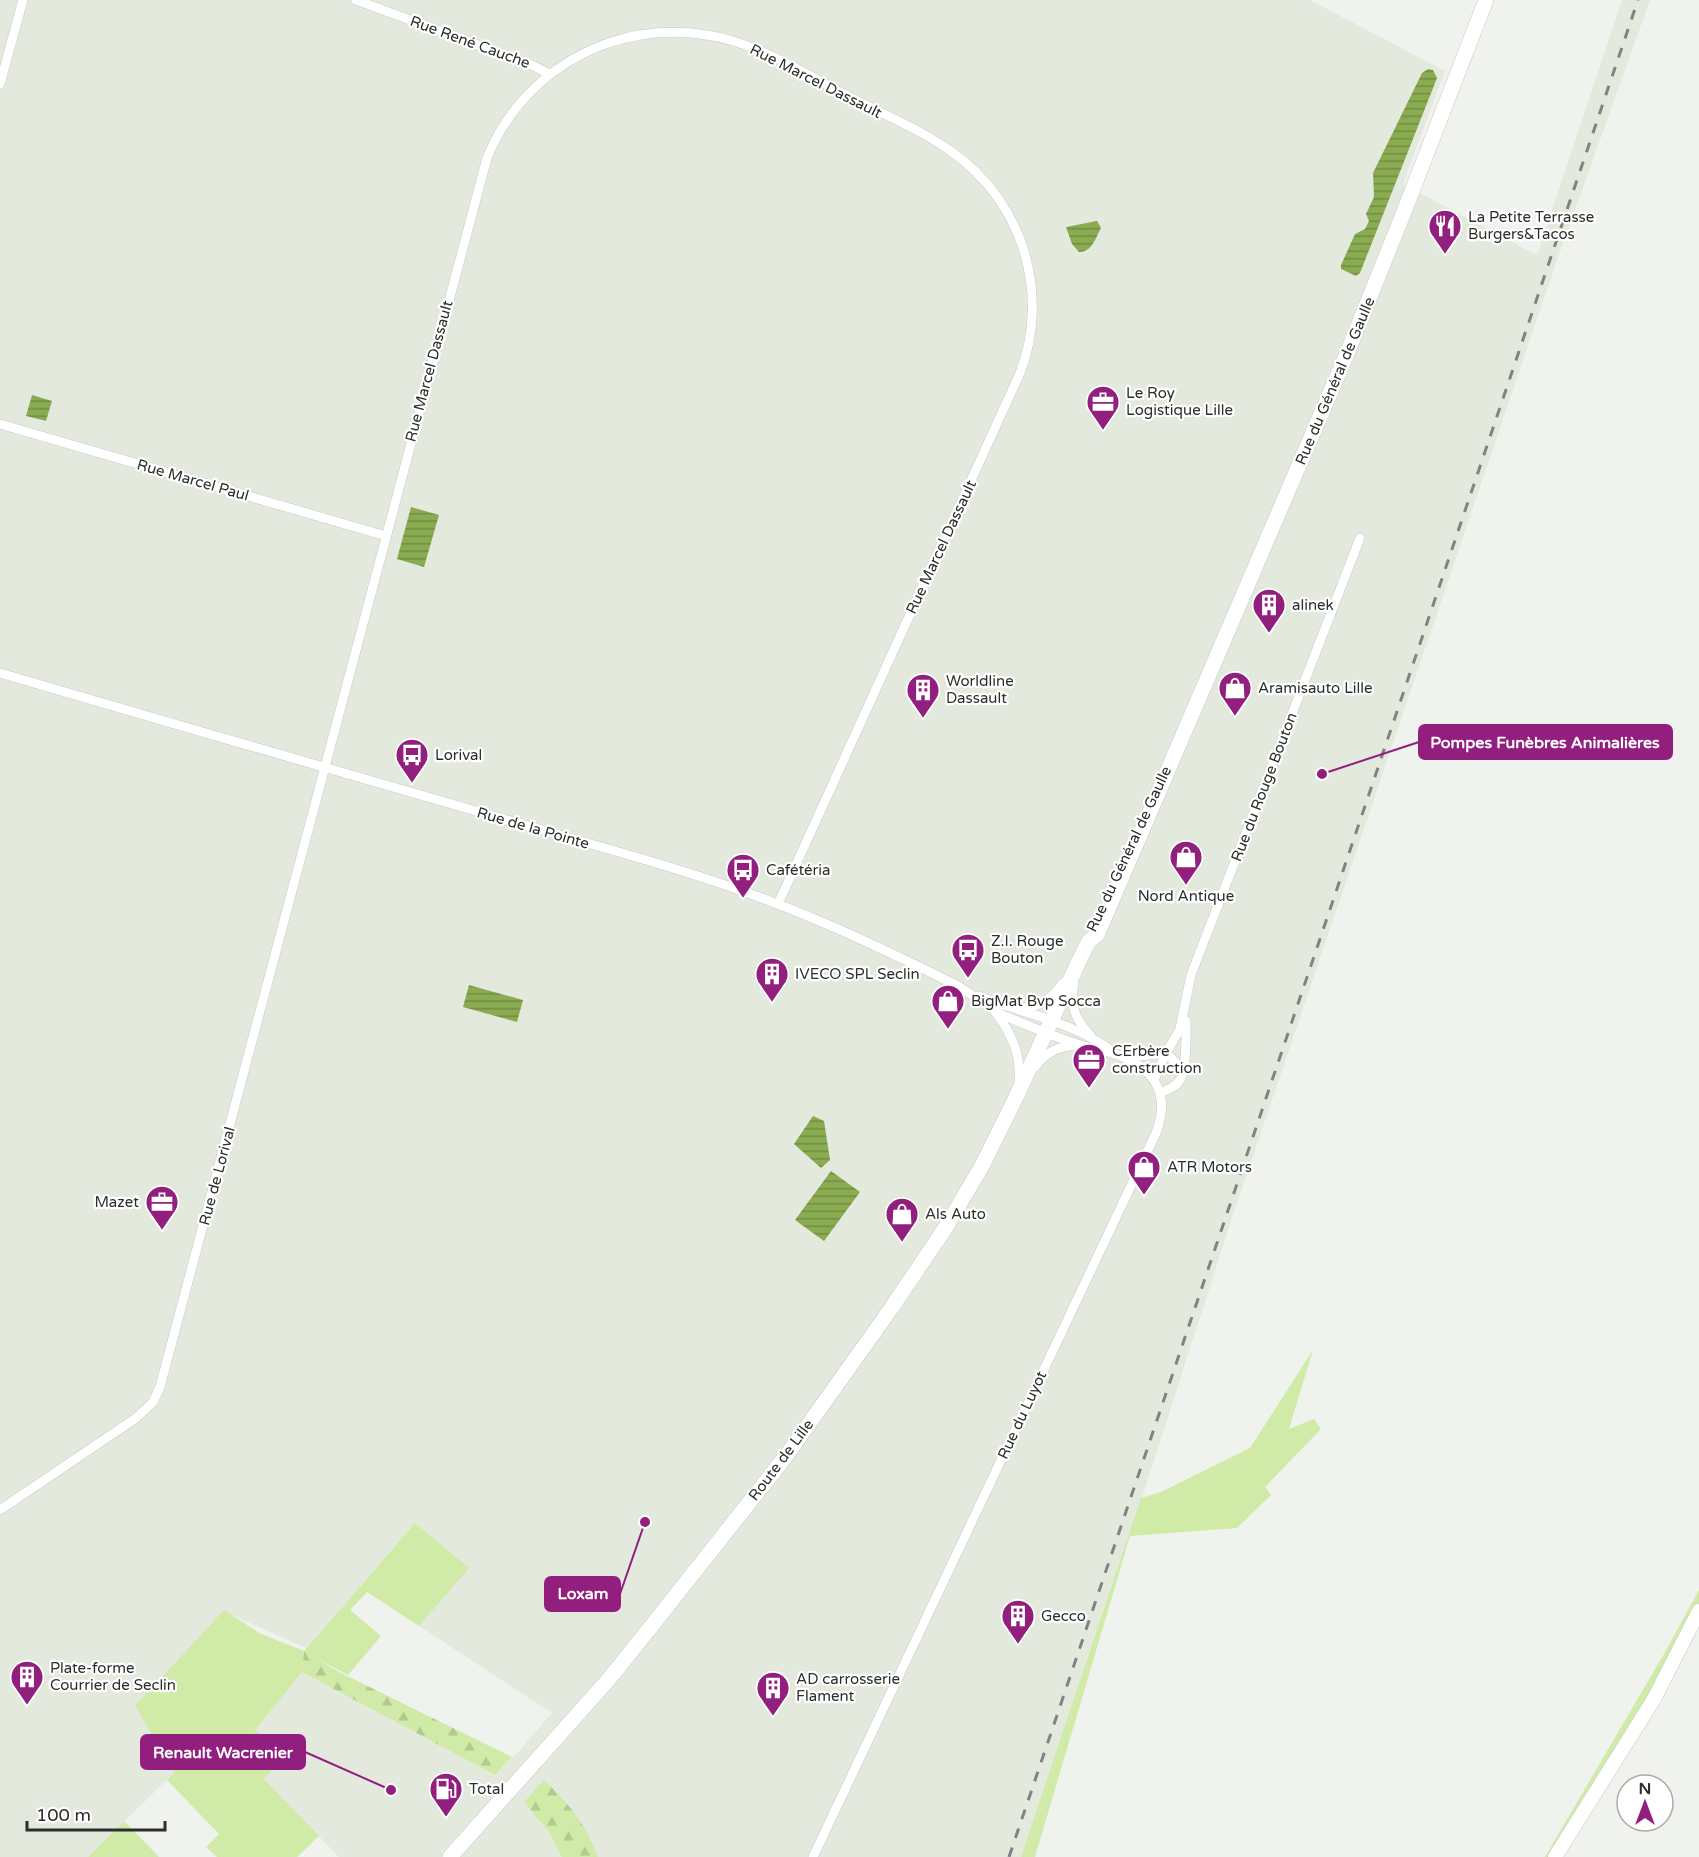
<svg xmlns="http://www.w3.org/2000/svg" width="1699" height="1857" font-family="'Varela Round',sans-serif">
	<defs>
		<pattern id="forest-firs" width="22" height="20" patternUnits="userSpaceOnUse" patternTransform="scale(1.5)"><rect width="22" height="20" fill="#cfeba7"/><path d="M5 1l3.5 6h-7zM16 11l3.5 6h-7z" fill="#b2ca90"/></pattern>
		<pattern id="water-rules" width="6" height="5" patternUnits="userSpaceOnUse" patternTransform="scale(1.5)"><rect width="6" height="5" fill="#8aac50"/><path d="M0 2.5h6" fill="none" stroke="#718c43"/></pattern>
	</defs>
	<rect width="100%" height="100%" fill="#f0f2ee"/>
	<!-- built -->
	<path fill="#e4e9de" d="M0 0H1310L1445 71 1403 184 1537 255 1622 0H1650L1555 266 1368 817 1231 1221 1130 1535 1021 1857H339L263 1779 254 1730 302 1672 495 1775 520 1750 552 1713 419 1626 468 1568 415 1523 306 1648 223 1611 174 1773 88 1857H0Z"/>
	<!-- grass -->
	<g fill="#cfeba7">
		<path d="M1313 1350 1289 1429 1314 1419 1321 1429 1265 1487 1271 1495 1237 1528 1130 1536 1035 1857H1021L1141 1498 1161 1492 1250 1448Z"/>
		<path d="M415 1523 469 1568 419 1626 367 1592 350 1610 381 1636 348 1675 304 1652 302 1672 255 1730 284 1757 264 1779 319 1836 297 1857H217L206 1847 219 1834 167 1780 174 1773 135 1706 224 1610 261 1634 304 1651Z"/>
		<path d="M1699 1590V1626L1655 1711 1563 1857H1545L1664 1654Z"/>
		<path d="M124 1821 159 1857H88Z"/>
	</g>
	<!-- forest -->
	<g fill="url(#forest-firs)">
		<path d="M304 1651 337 1671 512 1757 495 1775 302 1672Z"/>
		<path d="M544 1780C570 1805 585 1823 598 1857H562L549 1832 524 1802Z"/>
	</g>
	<!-- water -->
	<g fill="url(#water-rules)">
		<path d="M1428 69 1433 70 1437 78 1360 273 1356 276 1341 269V265L1355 234 1365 229 1369 221 1366 214 1374 197 1373 173 1422 73Z"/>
		<path d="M1097 221 1101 228C1095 239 1092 252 1079 252L1072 244 1066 227Z"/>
		<path d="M32 395 52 401 46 421 26 416Z"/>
		<path d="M411 507 439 515 424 567 397 559Z"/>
		<path d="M469 985 523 1000 517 1022 463 1007Z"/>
		<path d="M813 1116 824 1121 830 1160 821 1168 794 1144Z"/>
		<path d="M831 1171 860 1192 824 1241 795 1220Z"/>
	</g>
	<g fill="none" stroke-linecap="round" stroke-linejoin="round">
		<!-- minor casing -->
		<g stroke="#c9cac7" stroke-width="10">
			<g id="minor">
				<path d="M356 0 532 65 549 74"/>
				<path d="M0 84 23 0"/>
				<path d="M0 424 386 536"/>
				<path d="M0 673C163 721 327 768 490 815 587 844 686 868 780 905 840 928 898 956 956 985 973 994 987 1008 1005 1016 1029 1026 1053 1036 1077 1044 1101 1051 1130 1054 1148 1073 1165 1091 1164 1111 1156 1133L813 1857"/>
				<path d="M1074 984C1069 1006 1076 1020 1091 1036"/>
				<path d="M978 996C1022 1013 1073 1022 1112 1051"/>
				<path d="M1021 1008C1041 1007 1052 998 1063 983"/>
				<path d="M995 1012C1012 1034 1021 1054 1019 1082"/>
				<path d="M1166 1053 1183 1070"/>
				<path d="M1124 1055 1140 1056 1166 1053"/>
				<path d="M1035 1067C1046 1052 1059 1046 1077 1045"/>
				<path d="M1154 1080 1166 1053 1180 1029 1191 975 1360 538"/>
				<path d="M1160 1093C1167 1090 1176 1087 1180 1080 1187 1068 1186 1035 1186 1021"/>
				<path d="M0 1510 136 1418 153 1402 160 1387 487 158C527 60 633 11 733 41 773 53 811 77 848 96 882 114 920 129 952 152 1022 201 1051 293 1020 373L778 904"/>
			</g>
		</g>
		<!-- secondary casing -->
		<g stroke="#c9cac7" stroke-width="15">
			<path id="secondary" d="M1555 1857 1654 1699 1699 1611"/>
		</g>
		<!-- primary casing -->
		<g stroke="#c9cac7" stroke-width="16">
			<path id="primary" d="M450 1857 609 1679 646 1633 786 1456 890 1310 946 1227 983 1164 1016 1097 1079 961 1089 941 1097 935 1346 356 1402 217 1486 0"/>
		</g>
		<!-- minor -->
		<use href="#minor" stroke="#fff" stroke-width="9"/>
		<!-- secondary -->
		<use href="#secondary" stroke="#fff" stroke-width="14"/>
		<!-- primary -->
		<use href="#primary" stroke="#fff" stroke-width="15"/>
		<!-- rail -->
		<path stroke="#818380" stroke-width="3" stroke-dasharray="10 10" stroke-linecap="butt" d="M1009 1857 1638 0"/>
	</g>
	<!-- icons -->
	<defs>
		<g id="restaurant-pin" transform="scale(1.725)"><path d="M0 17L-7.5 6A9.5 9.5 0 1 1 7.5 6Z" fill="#921f7e" stroke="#fefffe"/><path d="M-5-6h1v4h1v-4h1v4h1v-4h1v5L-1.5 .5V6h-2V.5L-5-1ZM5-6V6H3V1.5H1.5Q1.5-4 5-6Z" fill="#fff"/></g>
		<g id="office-pin" transform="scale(1.725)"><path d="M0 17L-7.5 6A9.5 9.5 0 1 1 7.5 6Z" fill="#921f7e" stroke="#fefffe"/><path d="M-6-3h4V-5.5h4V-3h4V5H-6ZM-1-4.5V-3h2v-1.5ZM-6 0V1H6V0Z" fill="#fff"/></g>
		<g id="building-pin" transform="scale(1.725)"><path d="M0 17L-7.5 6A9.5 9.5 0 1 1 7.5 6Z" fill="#921f7e" stroke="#fefffe"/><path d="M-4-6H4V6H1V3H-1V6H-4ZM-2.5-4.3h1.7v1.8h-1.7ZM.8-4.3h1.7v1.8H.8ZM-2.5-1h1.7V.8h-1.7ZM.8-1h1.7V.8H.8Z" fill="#fff"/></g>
		<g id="shop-pin" transform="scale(1.725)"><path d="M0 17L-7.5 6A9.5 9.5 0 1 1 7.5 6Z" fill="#921f7e" stroke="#fefffe"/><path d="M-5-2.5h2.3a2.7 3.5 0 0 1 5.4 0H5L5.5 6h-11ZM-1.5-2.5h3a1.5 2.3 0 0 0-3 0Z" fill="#fff"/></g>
		<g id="bus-pin" transform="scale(1.725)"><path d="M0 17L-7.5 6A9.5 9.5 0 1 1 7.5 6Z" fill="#921f7e" stroke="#fefffe"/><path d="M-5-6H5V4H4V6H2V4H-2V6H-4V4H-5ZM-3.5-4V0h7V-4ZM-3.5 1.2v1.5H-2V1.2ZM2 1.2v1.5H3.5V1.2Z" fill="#fff"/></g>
		<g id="fuel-pin" transform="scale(1.725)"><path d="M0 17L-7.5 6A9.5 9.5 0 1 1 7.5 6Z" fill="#921f7e" stroke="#fefffe"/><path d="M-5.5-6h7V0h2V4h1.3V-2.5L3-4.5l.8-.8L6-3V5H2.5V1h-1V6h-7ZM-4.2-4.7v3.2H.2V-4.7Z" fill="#fff"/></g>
	</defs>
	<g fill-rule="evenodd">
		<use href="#restaurant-pin" x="1445" y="226"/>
		<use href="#office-pin" x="1103" y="402"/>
		<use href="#building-pin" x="1269" y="605"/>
		<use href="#shop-pin" x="1235" y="688"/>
		<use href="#building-pin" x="923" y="690"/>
		<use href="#bus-pin" x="412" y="755"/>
		<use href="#shop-pin" x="1186" y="857"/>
		<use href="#bus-pin" x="743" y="870"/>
		<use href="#bus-pin" x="968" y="950"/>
		<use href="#building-pin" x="772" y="974"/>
		<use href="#shop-pin" x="948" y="1001"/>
		<use href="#office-pin" x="1089" y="1060"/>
		<use href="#shop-pin" x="1144" y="1167"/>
		<use href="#office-pin" x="162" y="1202"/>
		<use href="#shop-pin" x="902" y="1214"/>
		<use href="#building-pin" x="1018" y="1616"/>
		<use href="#building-pin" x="27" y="1677"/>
		<use href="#building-pin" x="773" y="1688"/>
		<use href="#fuel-pin" x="446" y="1789"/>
	</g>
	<g text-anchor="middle" stroke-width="4.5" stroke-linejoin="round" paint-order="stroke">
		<!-- street labels -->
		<g font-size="15" fill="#2d2e2c" stroke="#fefffe">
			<text transform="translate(470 42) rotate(20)" y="5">Rue René Cauche</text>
			<text transform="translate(816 81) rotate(27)" y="5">Rue Marcel Dassault</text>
			<text transform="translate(429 371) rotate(-75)" y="5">Rue Marcel Dassault</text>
			<text transform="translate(1335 381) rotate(-67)" y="5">Rue du Général de Gaulle</text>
			<text transform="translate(193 480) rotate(16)" y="5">Rue Marcel Paul</text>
			<text transform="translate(941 547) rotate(-65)" y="5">Rue Marcel Dassault</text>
			<text transform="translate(1264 787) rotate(-69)" y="5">Rue du Rouge Bouton</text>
			<text transform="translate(533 828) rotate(16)" y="5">Rue de la Pointe</text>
			<text transform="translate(1129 849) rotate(-65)" y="5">Rue du Général de Gaulle</text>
			<text transform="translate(217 1176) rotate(-75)" y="5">Rue de Lorival</text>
			<text transform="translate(1022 1415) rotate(-65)" y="5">Rue du Luyot</text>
			<text transform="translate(781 1460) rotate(-53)" y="5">Route de Lille</text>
		</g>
		<!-- poi labels -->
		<g font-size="15" fill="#2d2e2c" stroke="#fefffe" text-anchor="start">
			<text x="1468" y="222">La Petite Terrasse<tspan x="1468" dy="17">Burgers&amp;Tacos</tspan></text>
			<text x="1126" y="398">Le Roy<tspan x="1126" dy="17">Logistique Lille</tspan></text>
			<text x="1292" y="610">alinek</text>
			<text x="946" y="686">Worldline<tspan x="946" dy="17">Dassault</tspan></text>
			<text x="1258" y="693">Aramisauto Lille</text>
			<text x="435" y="760">Lorival</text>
			<text x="766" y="875">Cafétéria</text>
			<text x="1186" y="901" text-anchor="middle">Nord Antique</text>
			<text x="991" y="946">Z.I. Rouge<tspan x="991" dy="17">Bouton</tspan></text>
			<text x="795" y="979">IVECO SPL Seclin</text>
			<text x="971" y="1006">BigMat Bvp Socca</text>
			<text x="1112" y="1056">CErbère<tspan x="1112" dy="17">construction</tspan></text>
			<text x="1167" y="1172">ATR Motors</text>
			<text x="139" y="1207" text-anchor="end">Mazet</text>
			<text x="925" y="1219">Als Auto</text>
			<text x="1041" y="1621">Gecco</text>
			<text x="50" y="1673">Plate-forme<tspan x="50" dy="17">Courrier de Seclin</tspan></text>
			<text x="796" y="1684">AD carrosserie<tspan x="796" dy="17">Flament</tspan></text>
			<text x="469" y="1794">Total</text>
		</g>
	</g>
	<!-- callouts -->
	<path fill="none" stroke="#921f7e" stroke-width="2" d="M1322 774L1419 742M645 1522L620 1594M391 1790L305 1752"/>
	<g fill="#921f7e" stroke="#fefffe" stroke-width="2">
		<circle cx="1322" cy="774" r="6"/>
		<circle cx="645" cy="1522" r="6"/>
		<circle cx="391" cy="1790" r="6"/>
	</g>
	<g fill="#921f7e" stroke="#921f7e" stroke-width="2">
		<rect x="1419" y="725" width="253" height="34" rx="6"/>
		<rect x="545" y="1577" width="75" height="34" rx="6"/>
		<rect x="141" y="1735" width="164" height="34" rx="6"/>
	</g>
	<g font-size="16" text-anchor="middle" font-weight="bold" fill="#fff">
		<text x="1545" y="748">Pompes Funèbres Animalières</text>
		<text x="583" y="1599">Loxam</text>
		<text x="223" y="1758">Renault Wacrenier</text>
	</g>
	<!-- north arrow -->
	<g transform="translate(1645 1803)"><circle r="28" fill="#fefffe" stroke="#aaabaa" stroke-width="1.5"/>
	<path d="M0-4.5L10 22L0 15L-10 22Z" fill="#921f7e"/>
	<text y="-9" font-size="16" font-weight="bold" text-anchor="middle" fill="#2d2e2c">N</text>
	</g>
	<!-- scale -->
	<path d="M27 1821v9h138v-9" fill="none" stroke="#2d2e2c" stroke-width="3"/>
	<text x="36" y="1821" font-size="18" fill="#2d2e2c" stroke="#fefffe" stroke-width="4.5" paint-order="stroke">100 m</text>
</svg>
